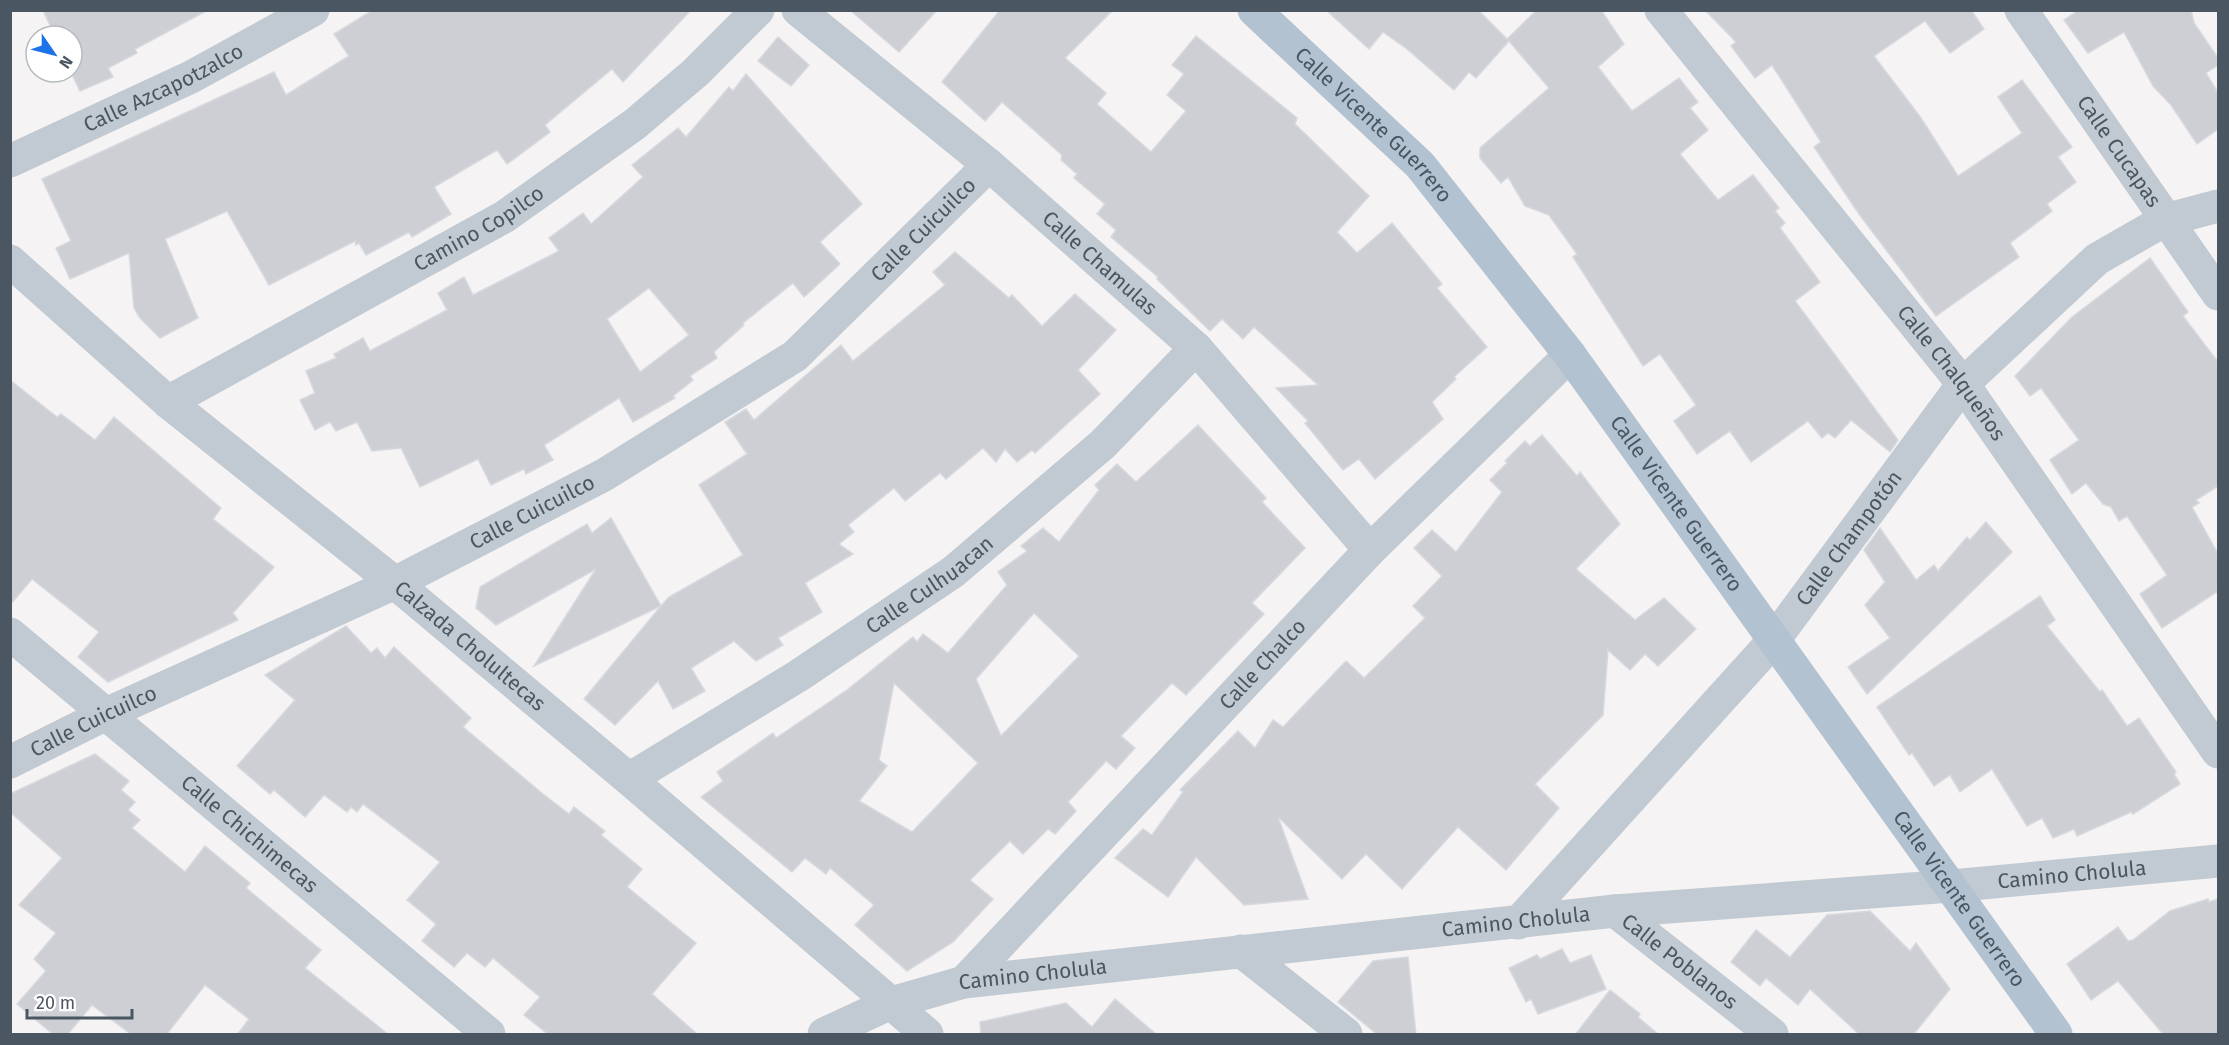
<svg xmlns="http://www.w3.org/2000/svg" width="2229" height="1045" font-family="'Fira Sans',sans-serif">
	<rect width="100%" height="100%" fill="#f5f3f3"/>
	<!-- building -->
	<g fill="#cdcfd5" stroke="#d7d9de" stroke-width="1.5" fill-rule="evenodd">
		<path d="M43 10H208L135 49 137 53 108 68 113 77 80 91 71 72 72 36H55Z"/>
		<path d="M373 10H691L623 82 612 69 545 125 550 132 507 164 497 150 434 187 451 214 412 237 409 232 366 255 359 243 356 245 355 241 269 285 227 211 165 239 198 318 160 338 140 318 134 308 129 253 70 279 56 248 71 241 42 179 274 72 286 95 349 56 334 34Z"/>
		<path d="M850 10H937L899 52Z"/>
		<path d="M1000 10H1113L1065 58 1106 93 1097 104 1151 152 1186 111 1167 95 1184 74 1172 65 1196 36 1297 118 1295 124 1369 196 1337 232 1357 253 1392 223 1442 284 1437 288 1487 347 1454 377 1456 379 1432 402 1443 419 1375 479 1359 459 1343 470 1305 423 1308 421 1276 388 1318 385 1254 327 1243 339 1222 319 1210 331 1157 279 1158 277 1111 237 1116 230 1097 214 1105 204 1074 178 1077 174 1061 160 1062 155 1002 102 985 121 942 82Z"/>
		<path d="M1326 10H1478L1507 39 1537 10H1601L1624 44 1598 67 1632 111 1679 78 1698 102 1690 108 1708 130 1680 154 1718 200 1753 175 1779 208 1775 211 1785 223 1780 228 1820 282 1795 301 1898 440 1890 452 1851 420 1835 438 1828 433 1822 438 1808 421 1751 462 1730 431 1697 454 1674 421 1696 405 1660 354 1643 366 1573 257 1577 254 1549 215 1525 206 1508 177 1501 183 1480 158V148L1549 88 1509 41 1476 78 1469 72 1454 90 1407 49 1383 32 1369 49Z"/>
		<path d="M1705 10H1971L1984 29 1950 53 1925 21 1874 56 1921 118 1958 176 2022 133 1998 97 2022 80 2072 147 2058 157 2076 182 2047 204 2052 211 2010 243 2019 257 1936 316 1859 214 1814 147 1821 142 1772 65 1755 78 1731 46 1736 42Z"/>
		<path d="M2079 10H2191L2194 23 2218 58V65L2206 73 2218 93V129L2197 144 2171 105 2153 86 2124 32 2088 53 2064 20Z"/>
		<path d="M778 37 809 65 791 86 758 61Z"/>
		<path d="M746 74 862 204 820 242 840 264 804 297 793 283 743 323 744 325 714 352 717 358 690 376 693 380 673 396 675 398 633 422 619 398 544 445 553 460 526 474 524 469 491 485 478 459 420 487 401 448 372 451 357 422 336 431 330 422 315 430 300 400 315 393 306 371 336 358 334 354 363 338 370 351 447 310 438 293 464 277 473 295 559 251 549 238 583 213 591 224 643 177 632 165 678 128 686 137 729 87 733 91ZM649 288 689 335 640 372 607 319Z"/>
		<path d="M955 252 1009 298 1012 295 1042 326 1075 294 1116 330 1078 370 1100 394 1035 453 1032 450 1017 462 1005 449 996 462 983 448 946 479 940 473 905 501 894 488 848 525 854 532 839 544 853 554 805 583 822 612 778 638 783 645 756 661 734 641 691 668 705 691 673 709 658 681 615 725 584 699 661 606 534 666 596 569 496 625 476 608 480 587 587 524 592 533 611 518 661 606 669 597 743 555 699 485 747 454 725 422 746 409 754 420 841 345 853 361 945 285 933 272Z"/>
		<path d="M2150 258 2188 312 2183 316 2218 362V486L2196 500 2199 503 2192 507 2218 554V591L2162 628 2140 594 2167 575 2127 516 2119 521 2111 507 2103 504 2086 483 2072 494 2050 460 2079 440 2041 388 2030 396 2015 376 2072 317Z"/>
		<path d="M10 380 57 417 61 414 95 440 114 417 221 508 213 519 274 567 233 613 238 620 108 682 78 657 99 632 32 579 10 605Z"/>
		<path d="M1198 425 1266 498 1262 502 1305 548 1252 603 1264 614 1186 695 1172 683 1121 736 1135 748 1116 769 1106 761 1068 802 1076 811 1055 834 1048 829 1023 854 1010 841 970 880 993 899 953 942 907 971 855 925 874 905 830 868 826 874 805 858 792 872 701 797 723 781 717 772 773 733 776 738 847 690 913 637 917 642 923 634 948 653 1007 585 998 572 1027 551 1021 546 1043 528 1059 542 1099 490 1095 485 1117 464 1136 482ZM1034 613 1079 656 1001 736 976 679ZM894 683 978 763 912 832 859 801 887 766 879 760Z"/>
		<path d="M1542 435 1577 476 1580 472 1620 524 1576 569 1635 620 1664 598 1696 629 1658 666 1645 654 1630 670 1608 650 1603 715 1535 784 1559 808 1506 870 1458 827 1402 889 1366 854 1342 879 1278 817 1308 899 1244 905 1196 857 1168 897 1115 858 1143 829 1152 835 1183 792 1180 790 1238 731 1255 748 1273 720 1283 727 1346 661 1364 678 1425 618 1413 606 1442 576 1414 548 1432 530 1456 552 1502 492 1490 480 1507 463 1505 461 1525 441 1530 446Z"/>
		<path d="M1986 522 2012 552 1867 694 1848 667 1890 638 1865 605 1885 582 1864 550 1880 528 1916 580 1934 565 1938 571 1967 537 1970 540Z"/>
		<path d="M2040 596 2055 620 2047 626 2100 692 2102 690 2127 726 2139 718 2176 772 2174 774 2180 784 2133 814 2131 812 2077 836 2074 829 2053 838 2042 818 2027 826 1992 769 1960 792 1950 775 1934 786 1912 753 1909 755 1877 707Z"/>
		<path d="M346 626 371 653 377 648 385 658 394 647 471 718 463 727 543 794 569 814 574 807 605 831 601 835 642 869 627 887 696 943 652 994 698 1035H549L524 1015 540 997 493 958 485 967 467 953 454 967 422 941 436 924 407 900 440 862 363 804 357 812 351 807 347 812 324 795 305 817 274 790 270 794 237 766 295 700 265 675Z"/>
		<path d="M95 754 129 781 121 790 135 802 128 810 140 820 132 828 185 872 205 846 250 883 246 888 321 950 305 968 389 1035H237L249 1019 205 985 166 1035H132L92 1005 67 1035H54L17 1004 46 971 34 959 56 933 19 905 62 858 10 812V794Z"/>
		<path d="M2208 899 2209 902 2218 899V1035H2164L2118 981 2091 1000 2067 964 2118 927 2128 941 2133 940 2170 911Z"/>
		<path d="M1870 911 1910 951 1916 943 1950 989 1913 1035H1860L1810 989 1798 1005 1766 978 1760 986 1731 962 1756 930 1790 957 1827 915Z"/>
		<path d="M1562 949 1570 963 1591 955 1606 989 1538 1014 1531 999 1526 1002 1509 968 1537 955 1540 959Z"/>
		<path d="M1408 957 1416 1035H1378L1338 1002 1373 961Z"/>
		<path d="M1610 990 1640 1014 1638 1017 1659 1035H1575Z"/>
		<path d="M1115 999 1157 1035H981L980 1022 1066 1003 1092 1027Z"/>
	</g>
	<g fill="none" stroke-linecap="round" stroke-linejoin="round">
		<!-- minor -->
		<g stroke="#c1cad2" stroke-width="33">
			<path id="s1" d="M798 10 989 165 1196 348 1370 550"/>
			<path id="s2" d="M1661 10 1963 384 2218 752"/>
			<path id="s3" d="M2021 10 2218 294"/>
			<path id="s4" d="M10 161 191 77 313 10"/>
			<path id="s5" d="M10 261 168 402 395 583 629 779 927 1034"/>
			<path id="s6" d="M168 402 504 217 635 124 695 73 758 10"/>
			<path id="s7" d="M10 634 489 1034"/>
			<path id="s8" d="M10 762 106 714 395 583 604 475 795 356 989 165"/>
			<path id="s9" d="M629 779 798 676 953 572 1103 444 1196 348"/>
			<path id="s10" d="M1615 911 1772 1034"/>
			<path id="s11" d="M1518 923 1774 640 1963 384 2097 259 2165 220 2218 206"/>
			<path d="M1241 951 1346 1034"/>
			<path id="s12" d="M964 982 1370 550 1570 355"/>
			<path id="s13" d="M824 1034 891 1003 964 982 1615 911 1951 886 2218 861"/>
		</g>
		<!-- major -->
		<path stroke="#b3c2d1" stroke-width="33" id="s14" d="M1254 10 1420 165 1570 355 2056 1034"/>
	</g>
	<g text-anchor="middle" stroke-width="5" stroke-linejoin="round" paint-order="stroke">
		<!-- street labels -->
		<g font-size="21" fill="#4a5661" stroke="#fff">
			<text dy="7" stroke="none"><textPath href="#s4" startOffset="170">Calle Azcapotzalco</textPath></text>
			<text dy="7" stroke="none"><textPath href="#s14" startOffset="166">Calle Vicente Guerrero</textPath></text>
			<text dy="7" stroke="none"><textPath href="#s3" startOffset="172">Calle Cucapas</textPath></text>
			<text dy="7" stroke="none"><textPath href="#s6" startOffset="356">Camino Copilco</textPath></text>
			<text dy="7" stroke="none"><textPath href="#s8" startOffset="1065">Calle Cuicuilco</textPath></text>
			<text dy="7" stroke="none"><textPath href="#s1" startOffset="394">Calle Chamulas</textPath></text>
			<text dy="7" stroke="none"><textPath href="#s2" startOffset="465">Calle Chalqueños</textPath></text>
			<text dy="7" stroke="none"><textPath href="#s14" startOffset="652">Calle Vicente Guerrero</textPath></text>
			<text dy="7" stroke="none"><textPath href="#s8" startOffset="579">Calle Cuicuilco</textPath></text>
			<text dy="7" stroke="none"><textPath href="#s11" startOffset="508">Calle Champotón</textPath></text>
			<text dy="7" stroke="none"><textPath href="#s9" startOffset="358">Calle Culhuacan</textPath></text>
			<text dy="7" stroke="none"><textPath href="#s5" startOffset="600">Calzada Cholultecas</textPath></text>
			<text dy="7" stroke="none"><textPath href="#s12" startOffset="436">Calle Chalco</textPath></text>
			<text dy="7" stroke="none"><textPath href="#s8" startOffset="93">Calle Cuicuilco</textPath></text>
			<text dy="7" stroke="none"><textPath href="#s7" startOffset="312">Calle Chichimecas</textPath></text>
			<text dy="7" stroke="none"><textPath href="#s13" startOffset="1263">Camino Cholula</textPath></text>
			<text dy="7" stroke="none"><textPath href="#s14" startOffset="1138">Calle Vicente Guerrero</textPath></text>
			<text dy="7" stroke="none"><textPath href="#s13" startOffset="705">Camino Cholula</textPath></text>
			<text dy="7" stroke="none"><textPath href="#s10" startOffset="82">Calle Poblanos</textPath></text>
			<text dy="7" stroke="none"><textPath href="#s13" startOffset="219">Camino Cholula</textPath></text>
		</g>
	</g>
	<!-- border -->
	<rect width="2229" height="1045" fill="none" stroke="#4a5661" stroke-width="24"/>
	<!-- north arrow -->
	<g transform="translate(54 54) rotate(125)"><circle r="28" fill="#ffffff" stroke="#b7bbc0" stroke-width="1.5"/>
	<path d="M0-4.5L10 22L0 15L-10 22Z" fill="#1a73e8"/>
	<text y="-9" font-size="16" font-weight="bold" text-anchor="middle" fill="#4a5661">N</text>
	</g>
	<!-- scale -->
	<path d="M27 1009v9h105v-9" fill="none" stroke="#4a5661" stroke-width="3"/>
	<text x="36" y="1009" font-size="18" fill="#4a5661" stroke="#ffffff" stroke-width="4.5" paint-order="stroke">20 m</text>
</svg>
